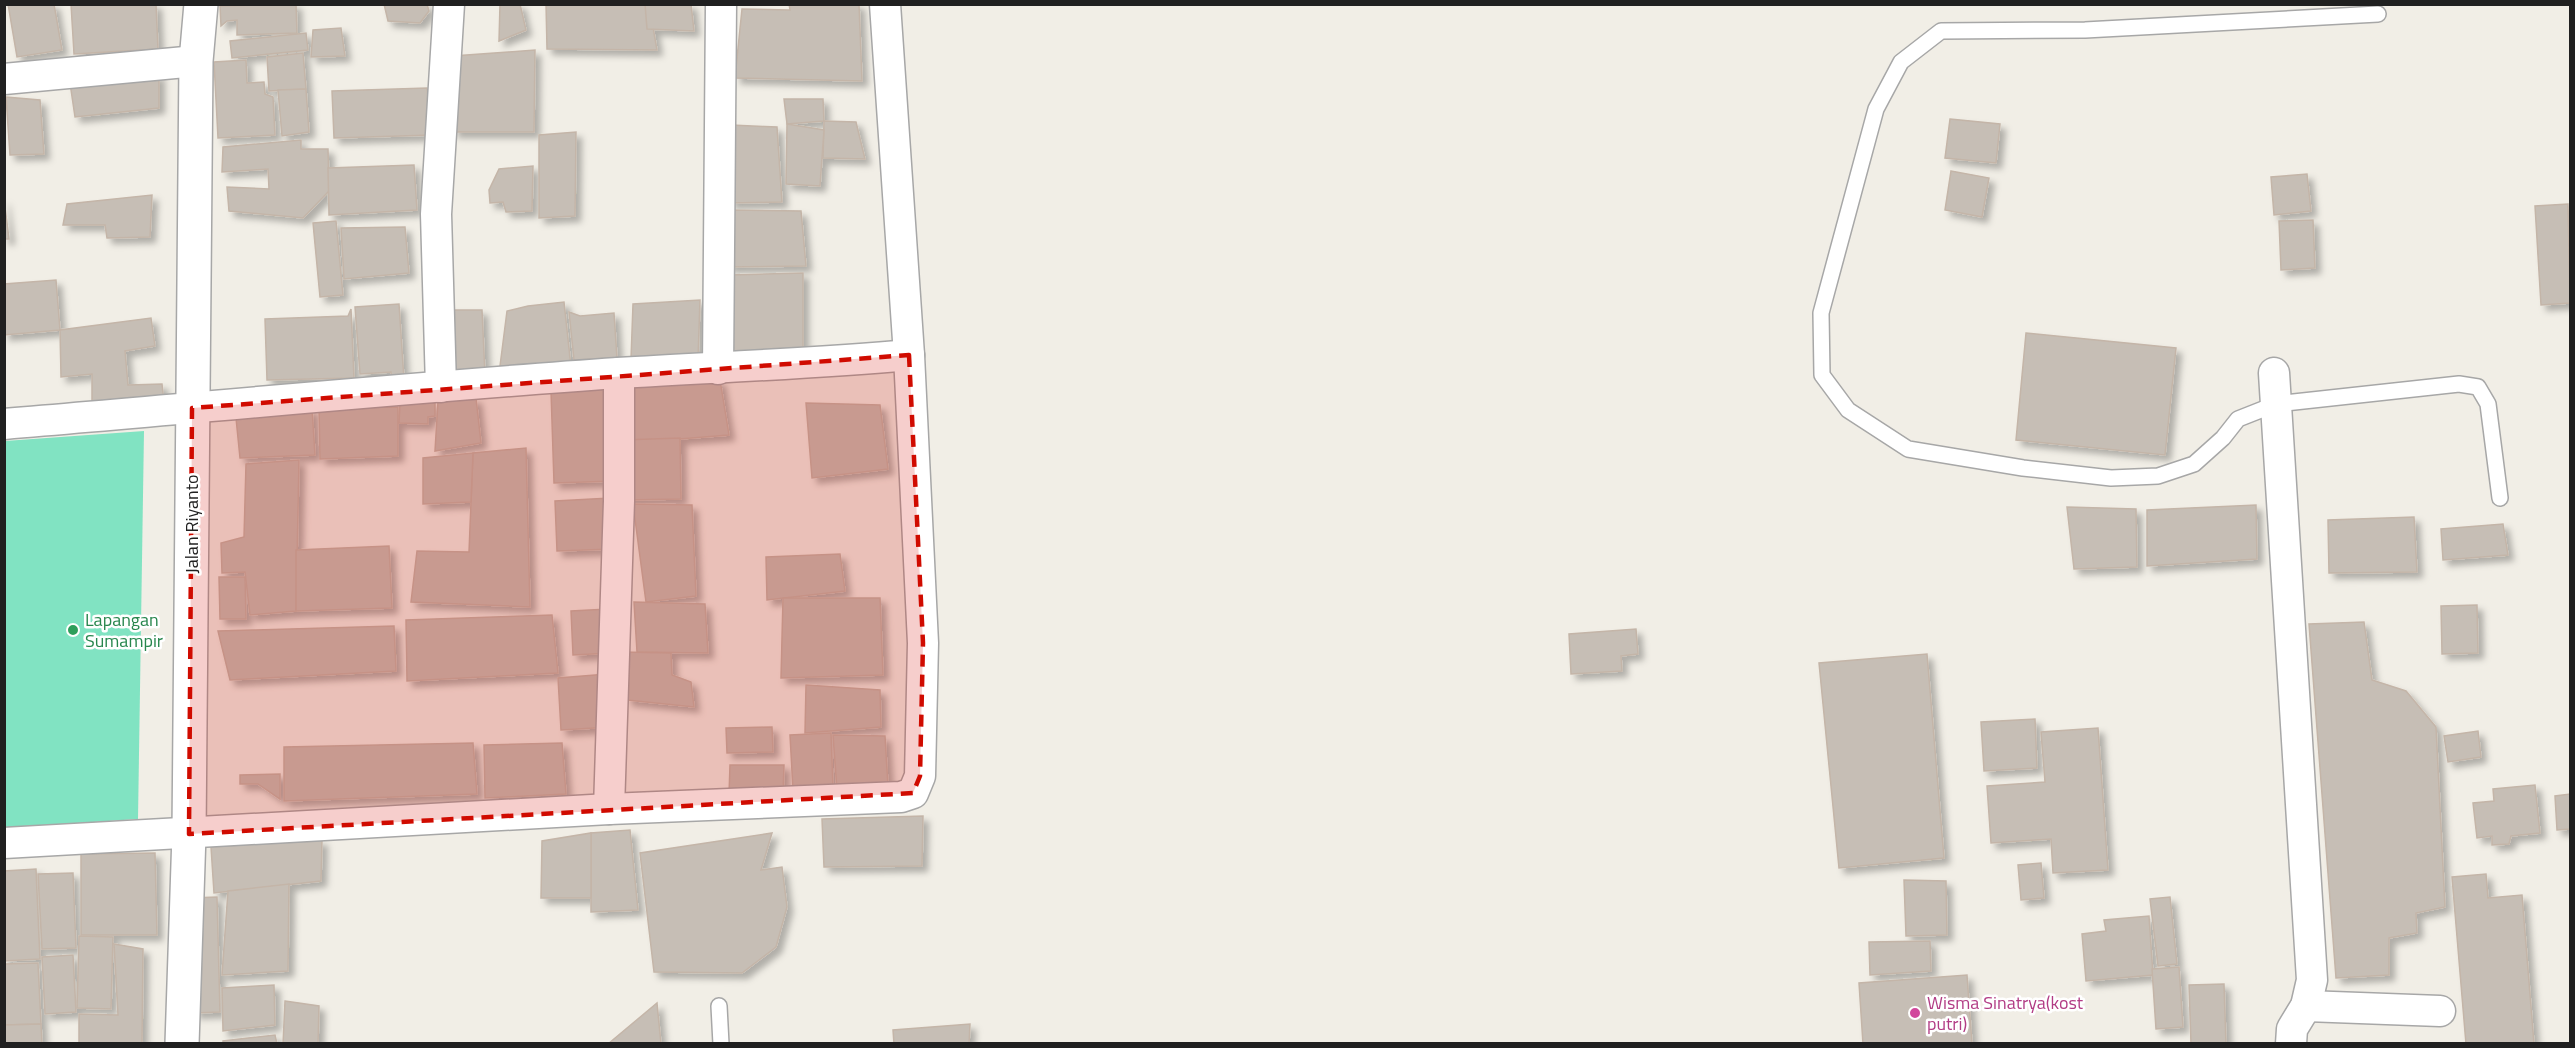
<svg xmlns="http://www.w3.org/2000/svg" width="2575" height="1048" font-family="'Titillium Web',sans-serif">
	<defs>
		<filter id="shadow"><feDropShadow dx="5.5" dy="5.5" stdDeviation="3" flood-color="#0004"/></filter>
	</defs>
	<rect width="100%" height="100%" fill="#f1eee6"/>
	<!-- pitch -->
	<path fill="#81e3c2" d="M144 431 138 819 5 828V441Z"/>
	<!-- building -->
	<g fill="#c6beb5" stroke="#c4b5a8" stroke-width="1.5" filter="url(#shadow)">
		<path d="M8 4H54L62 50 17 57Z"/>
		<path d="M71 4H156L158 49 74 54Z"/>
		<path d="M296 4 297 33 237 35V20L227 21 221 26 220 6Z"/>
		<path d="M384 4H427L429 11 420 23 388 21Z"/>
		<path d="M500 4H520L526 30 499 41Z"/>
		<path d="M546 4H649L657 50 547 49Z"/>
		<path d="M645 4H691L694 31 647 29Z"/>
		<path d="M789 4H859L862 81 735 78 742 9 790 10Z"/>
		<path d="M341 28 345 56 311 57 313 30Z"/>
		<path d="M306 33 308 50 232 58 230 41Z"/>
		<path d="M535 50 534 132H453V56Z"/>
		<path d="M303 53 306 89 269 91 267 57Z"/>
		<path d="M246 60 247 83 264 82 265 94 273 97 275 135 218 138 214 62Z"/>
		<path d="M159 74V108L75 117 70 83Z"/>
		<path d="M427 88 433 135 334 138 332 91Z"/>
		<path d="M306 89 309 132 282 136 278 90Z"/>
		<path d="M6 97 40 100 44 154 10 155Z"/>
		<path d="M784 99H823L824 121 787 124Z"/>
		<path d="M1950 119 2000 124 1996 163 1945 158Z"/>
		<path d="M824 121 856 122 865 159 823 158Z"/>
		<path d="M787 124 824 130 820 186 786 184Z"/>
		<path d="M731 125 777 127 782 202 729 203Z"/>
		<path d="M576 132 575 216 539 218V135Z"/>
		<path d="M301 140V149H328L329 191 303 218 229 211 227 187 269 189 268 169 222 172 223 147Z"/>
		<path d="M414 165 417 210 329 215 328 168Z"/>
		<path d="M533 166 532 211 506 212 503 202 490 203 489 190 499 169Z"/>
		<path d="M1951 171 1989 178 1982 217 1945 210Z"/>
		<path d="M2307 174 2311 211 2274 215 2271 177Z"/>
		<path d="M152 195 150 237 107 238 105 225H63L67 204Z"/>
		<path d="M4 199 9 239H4Z"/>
		<path d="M2568 204 2570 303 2541 305 2535 206Z"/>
		<path d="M730 210 801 211 806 266 727 267Z"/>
		<path d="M2313 220 2315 268 2281 270 2279 221Z"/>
		<path d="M336 221 343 295 320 297 313 223Z"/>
		<path d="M405 227 409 273 344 279 341 228Z"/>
		<path d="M803 273V361L728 357 729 275Z"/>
		<path d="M56 280 60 330 4 335V284Z"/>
		<path d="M700 300 698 360 631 359 633 304Z"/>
		<path d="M564 302 571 367 500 366 507 311 528 306Z"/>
		<path d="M399 304 404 380 392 381 391 372 360 374 355 307Z"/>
		<path d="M351 309 354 378 267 380 265 319 348 316Z"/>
		<path d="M447 310H482L485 375 447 374Z"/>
		<path d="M569 312 580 316 614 313 617 358 574 360Z"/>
		<path d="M151 318 155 346 125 351 128 385 162 384 164 402 92 406V374L61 377 60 330Z"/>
		<path d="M2026 333 2176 348 2165 455 2016 440Z"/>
		<path d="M720 380 729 435 629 443 628 382Z"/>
		<path d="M612 389 616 481 554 483 551 391Z"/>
		<path d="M476 398 481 443 435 451 438 401Z"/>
		<path d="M400 403H435V416L428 417V424L399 423Z"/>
		<path d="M806 403 880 405 888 469 812 478Z"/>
		<path d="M398 407V456L320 459 319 408Z"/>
		<path d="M312 408 315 455 240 458 236 418Z"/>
		<path d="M680 438 681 499 624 500 622 440Z"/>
		<path d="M526 448 530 607 411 602 417 551 469 552 473 453Z"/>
		<path d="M473 453 471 502 423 504V458Z"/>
		<path d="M299 460 296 611 250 615 245 572 222 573 221 543 244 537 246 464Z"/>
		<path d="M610 498 612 549 557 551 555 501Z"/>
		<path d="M633 504 692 505 696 596 646 602Z"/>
		<path d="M2256 505 2257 559 2147 566V510Z"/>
		<path d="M2067 507 2136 509 2137 567 2074 569Z"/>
		<path d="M2414 517 2417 572 2329 573 2328 520Z"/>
		<path d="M2503 524 2508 555 2443 560 2441 529Z"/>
		<path d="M389 546 392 608 296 611V550Z"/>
		<path d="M840 554 845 591 767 600 766 557Z"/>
		<path d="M219 577H245L246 619H220Z"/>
		<path d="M783 598H880L883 675 781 678Z"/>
		<path d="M634 602 705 604 708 653 637 652Z"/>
		<path d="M2477 605 2478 653 2442 654 2441 606Z"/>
		<path d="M608 609 611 653 573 655 571 611Z"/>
		<path d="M552 615 558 673 407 681 406 620Z"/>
		<path d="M2364 622 2372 680 2406 691 2436 727 2445 907 2416 913 2417 933 2389 938V975L2336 978 2309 624Z"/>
		<path d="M394 626 396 671 230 680 218 631Z"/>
		<path d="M1636 629 1638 654 1621 656 1622 671 1571 674 1569 634Z"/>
		<path d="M621 652 671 653 672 675 691 682 694 707 627 700Z"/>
		<path d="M1927 654 1944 858 1839 868 1819 663Z"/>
		<path d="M607 674 611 727 561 730 558 678Z"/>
		<path d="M806 685 880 690 881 727 805 733Z"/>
		<path d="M2035 719 2037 768 1984 771 1981 722Z"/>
		<path d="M772 727 773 752 727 753 726 728Z"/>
		<path d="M2098 728 2108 870 2053 873 2051 839 1991 843 1987 786 2045 782 2041 732Z"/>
		<path d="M2478 731 2481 757 2448 762 2444 736Z"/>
		<path d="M831 733 833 788 793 790 790 735Z"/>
		<path d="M833 735 885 736 888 786 837 790Z"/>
		<path d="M473 743 477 794 284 801V747Z"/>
		<path d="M562 743 566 794 485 798 484 745Z"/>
		<path d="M730 765H784L783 795H729Z"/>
		<path d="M280 774V799L258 784H240V775Z"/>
		<path d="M2535 785 2540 833 2511 836 2509 844 2492 845V836L2477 838 2473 803 2494 801 2493 789Z"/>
		<path d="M2570 794V829L2557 830 2555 796Z"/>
		<path d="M923 816 922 866 824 867 822 819Z"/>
		<path d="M630 830 638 910 591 912V833Z"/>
		<path d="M591 833V898H541L542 841Z"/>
		<path d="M772 833 761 870 782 867 787 907 776 947 742 973 654 972 640 853Z"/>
		<path d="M322 840 321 881 214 893 211 847Z"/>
		<path d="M155 853 157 935H81V854Z"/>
		<path d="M2041 863 2044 898 2021 900 2018 865Z"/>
		<path d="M36 869 40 959 4 961V871Z"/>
		<path d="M73 873 76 948 42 949 38 874Z"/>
		<path d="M2486 874 2488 898 2522 895 2534 1044H2466L2452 877Z"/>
		<path d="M1904 880 1946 881 1947 935 1906 936Z"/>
		<path d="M289 884 288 971 222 975 228 891Z"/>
		<path d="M217 897 220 1012 194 1013 190 898Z"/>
		<path d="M2170 897 2177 964 2158 966 2150 899Z"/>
		<path d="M2149 916 2153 975 2086 981 2082 934 2106 931 2104 920Z"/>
		<path d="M79 936 113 937 111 1009 77 1008Z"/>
		<path d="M1930 941 1931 971 1870 975 1869 942Z"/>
		<path d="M114 944 143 949 142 1044H79V1014L118 1015Z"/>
		<path d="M73 955 76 1012 45 1014 42 957Z"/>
		<path d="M38 963 41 1024 4 1025V964Z"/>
		<path d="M2179 967 2183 1027 2156 1029 2152 969Z"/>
		<path d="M1967 975 1972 1044H1863L1859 983Z"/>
		<path d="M2224 984 2226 1044H2191L2189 985Z"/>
		<path d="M274 985 275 1025 223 1031 222 988Z"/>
		<path d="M285 1001 319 1006 318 1044H283Z"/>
		<path d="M657 1003 661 1044H608Z"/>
		<path d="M41 1024 42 1044H4V1025Z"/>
		<path d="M970 1024 969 1044H894L893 1030Z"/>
		<path d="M275 1035 277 1044H223V1041Z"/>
	</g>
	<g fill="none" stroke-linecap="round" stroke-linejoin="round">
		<!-- service casing -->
		<g stroke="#a7a7a7" stroke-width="18">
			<g id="service">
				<path d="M2378 14 2085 30 1941 31 1901 62 1876 109 1821 313 1822 375 1848 410 1908 449 2023 468 2111 478 2158 476 2194 464 2223 438 2238 419 2276 404 2459 384 2478 387 2488 404 2500 498"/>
				<path d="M719 1006 721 1044"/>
			</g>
		</g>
		<!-- minor casing -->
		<g stroke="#a7a7a7" stroke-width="33">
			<g id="minor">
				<path d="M4 79 196 61"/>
				<path d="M718 369 721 4"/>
				<path d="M2274 373 2312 980 2306 1006 2292 1029 2291 1044"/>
				<path d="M441 387 436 214 449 4"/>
				<path d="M4 424C209 407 413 387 618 373 715 367 812 364 909 355"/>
				<path d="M609 809 619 501V373"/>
				<path d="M4 843 609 809 901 797 913 793 920 776 923 643 909 355 885 4"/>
				<path d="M2306 1006 2440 1011"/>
			</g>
		</g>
		<!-- tertiary casing -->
		<g stroke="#a7a7a7" stroke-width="36">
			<path id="tertiary" d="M182 1044 189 834 196 61 201 4"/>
		</g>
		<!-- service -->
		<use href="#service" stroke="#fff" stroke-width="15"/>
		<!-- minor -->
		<use href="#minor" stroke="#fff" stroke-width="30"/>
		<!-- tertiary -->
		<use href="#tertiary" stroke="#fff" stroke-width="33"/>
	</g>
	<!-- marked area -->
	<path fill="#d00b00" fill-opacity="0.2" stroke="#d00b00" stroke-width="4.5" stroke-dasharray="12 8" stroke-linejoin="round" d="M909 355 923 643 920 776 913 793 189 834 192 408Z"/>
	<!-- markers -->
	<circle fill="#2e9e5b" stroke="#fff" stroke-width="2" cx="73" cy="630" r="6"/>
	<circle fill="#d1479c" stroke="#fff" stroke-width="2" cx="1915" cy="1013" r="6"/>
	<g text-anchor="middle" stroke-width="5" stroke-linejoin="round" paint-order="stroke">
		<!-- street labels -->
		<g font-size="18" fill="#202020" stroke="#fff">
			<text transform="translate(192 524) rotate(-90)" y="6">Jalan Riyanto</text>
		</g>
		<!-- leisure labels -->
		<g font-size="18" fill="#27864d" stroke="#fff" text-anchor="start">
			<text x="85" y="626">Lapangan<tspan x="85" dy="21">Sumampir</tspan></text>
		</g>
		<!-- hotel labels -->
		<g font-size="18" fill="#b23c85" stroke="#fff" text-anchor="start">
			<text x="1927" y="1009">Wisma Sinatrya(kost<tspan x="1927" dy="21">putri)</tspan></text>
		</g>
	</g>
	<!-- border -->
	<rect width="2575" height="1048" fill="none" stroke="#202020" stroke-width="12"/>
</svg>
